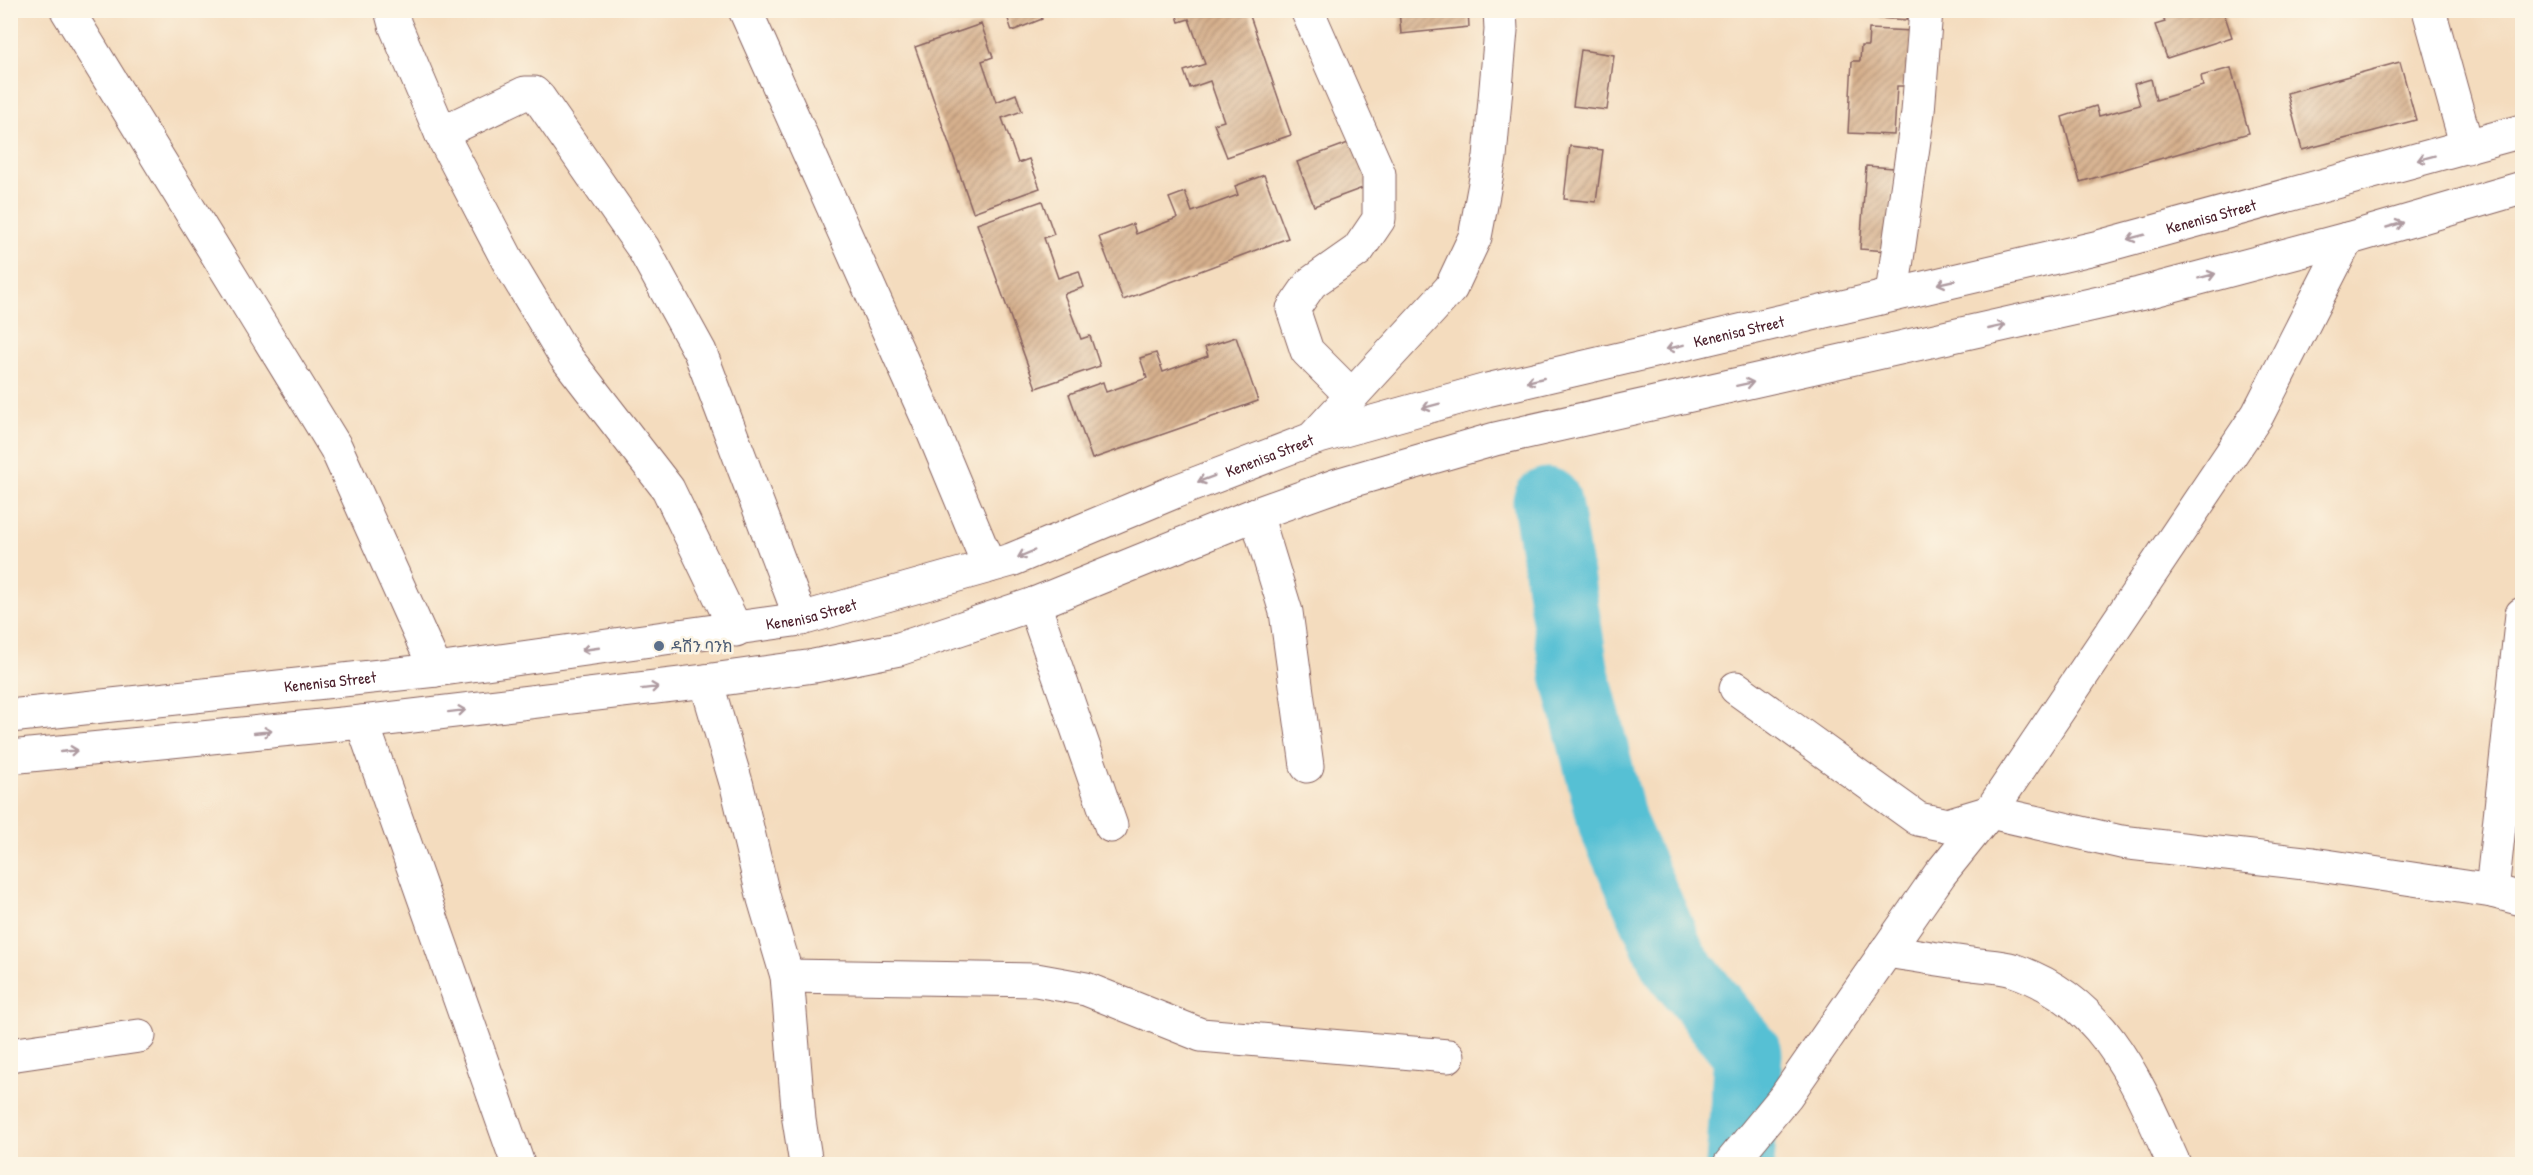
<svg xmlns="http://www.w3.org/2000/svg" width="2533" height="1175" font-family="'Patrick Hand','Noto Sans Ethiopic',sans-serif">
	<defs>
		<pattern id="building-hatch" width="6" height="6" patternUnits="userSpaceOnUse" patternTransform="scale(1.5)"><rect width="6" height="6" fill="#d6b08d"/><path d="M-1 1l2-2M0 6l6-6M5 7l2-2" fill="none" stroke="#b08f73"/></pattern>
	</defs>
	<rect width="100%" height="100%" fill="#fcf5e5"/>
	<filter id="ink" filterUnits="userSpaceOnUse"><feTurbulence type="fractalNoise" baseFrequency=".0167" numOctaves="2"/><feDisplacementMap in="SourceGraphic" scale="12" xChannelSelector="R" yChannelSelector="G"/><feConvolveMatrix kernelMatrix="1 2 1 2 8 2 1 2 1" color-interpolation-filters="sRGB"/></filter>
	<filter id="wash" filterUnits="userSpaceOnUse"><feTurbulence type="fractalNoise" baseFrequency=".008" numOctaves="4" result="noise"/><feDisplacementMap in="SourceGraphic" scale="24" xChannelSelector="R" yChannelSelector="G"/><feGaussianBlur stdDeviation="1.35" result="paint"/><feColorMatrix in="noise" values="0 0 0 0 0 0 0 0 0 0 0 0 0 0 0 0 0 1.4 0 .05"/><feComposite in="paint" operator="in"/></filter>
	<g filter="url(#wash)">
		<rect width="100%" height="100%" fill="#f4dcbe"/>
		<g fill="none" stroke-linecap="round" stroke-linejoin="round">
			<!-- river -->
			<path stroke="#57c0d4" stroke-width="69" d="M1547 502 1575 674 1613 825 1674 962 1748 1054 1740 1164"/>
		</g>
		<g id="blocks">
			<!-- building -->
			<g fill="url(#building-hatch)">
				<path d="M1005 10H1039L1042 19 1012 31Z"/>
				<path d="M1175 10H1248L1291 135 1227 157 1214 124 1224 121 1210 81 1190 88 1184 71 1205 64 1189 19 1179 22Z"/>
				<path d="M1399 10H1468L1469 27 1401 34Z"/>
				<path d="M1881 10H1908L1907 20 1880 18Z"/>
				<path d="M2161 10H2223L2232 37 2167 58 2155 25 2165 22Z"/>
				<path d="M981 24 993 57 982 61 996 102 1016 94 1022 111 1002 118 1018 163 1029 159 1040 188 973 212 915 47Z"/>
				<path d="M1869 29 1913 31 1910 86H1897L1894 135 1848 133 1852 61H1860L1861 46H1868Z"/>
				<path d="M1581 50 1614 55 1607 110 1573 106Z"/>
				<path d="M2400 62 2416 120 2302 150 2287 93Z"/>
				<path d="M2231 68 2249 133 2080 182 2062 117 2096 106 2099 116 2140 105 2134 84 2151 79 2156 100 2203 86 2201 76Z"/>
				<path d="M1359 139 1376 183 1314 206 1297 162Z"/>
				<path d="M1570 146 1603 150 1596 202 1564 199Z"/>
				<path d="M1866 166 1894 168 1888 251 1860 249Z"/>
				<path d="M1264 175 1288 238 1123 300 1099 237 1133 224 1136 234 1177 218 1169 198 1185 192 1192 212 1238 195 1235 186Z"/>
				<path d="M1042 201 1054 234 1044 238 1058 278 1079 271 1084 287 1064 294 1081 339 1090 336 1100 366 1036 388 977 224Z"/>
				<path d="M1236 337 1258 401 1092 459 1069 394 1103 382 1106 392 1147 378 1140 358 1156 353 1163 372 1208 356 1205 347Z"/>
			</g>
		</g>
	</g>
	<g filter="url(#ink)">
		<use href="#blocks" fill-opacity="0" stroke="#86615e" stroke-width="1.5"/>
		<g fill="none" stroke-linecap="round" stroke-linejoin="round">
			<!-- minor casing -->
			<g stroke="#86615e" stroke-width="35">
				<g id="minor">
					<path d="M67 10 336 448 436 670"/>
					<path d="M391 10 395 25 441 133 507 259 565 356 668 489 736 630"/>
					<path d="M745 10 927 417 989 566"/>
					<path d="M1307 10 1379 174V219L1358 250 1311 283 1293 309 1307 351 1352 396"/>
					<path d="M2429 10 2467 147"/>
					<path d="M441 133 525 93H534L539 98 643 248 700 352 801 619"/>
					<path d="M1892 294 1918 112 1926 10"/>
					<path d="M1312 439 1451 288 1475 237 1490 157 1501 30 1500 10"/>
					<path d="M1256 514 1286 612 1307 766"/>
					<path d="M1034 604 1111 826"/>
					<path d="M706 681 737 786 764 899 787 976 799 1120 806 1164"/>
					<path d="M1736 688 1918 819 1947 825 1990 812 2121 842 2313 864 2492 891 2522 899"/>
					<path d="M362 722 518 1164"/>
					<path d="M2492 891 2522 614"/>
					<path d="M1886 951C1914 955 1943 960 1972 964 1985 966 2000 966 2013 970 2106 1001 2137 1082 2174 1164"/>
					<path d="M787 976 1036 980 1086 989 1201 1035 1448 1056"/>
					<path d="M10 1055 139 1036"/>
					<path d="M1730 1164 1786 1096 1940 874 1990 812 2258 414 2347 239"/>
				</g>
			</g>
			<!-- major casing -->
			<g stroke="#86615e" stroke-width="35">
				<g id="major">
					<path id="s1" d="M10 716 436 670 801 619 1011 560 1174 492 1312 439 1487 390 2099 247 2522 131"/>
					<path d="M10 757 362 722 706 681 814 666 899 649 1034 604 1256 514 1340 484 1495 439 2139 294 2347 239 2522 188"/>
				</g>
			</g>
			<!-- minor -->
			<use href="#minor" stroke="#fff" stroke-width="33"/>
			<!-- major -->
			<use href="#major" stroke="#fff" stroke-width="33"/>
		</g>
		<!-- one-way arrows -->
		<defs><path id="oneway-shaft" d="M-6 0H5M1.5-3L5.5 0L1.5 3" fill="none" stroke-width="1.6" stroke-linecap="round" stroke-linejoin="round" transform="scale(1.5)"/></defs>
		<g stroke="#ae9aa0">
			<use href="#oneway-shaft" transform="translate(2426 158) rotate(165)"/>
			<use href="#oneway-shaft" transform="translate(2395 225) rotate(-16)"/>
			<use href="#oneway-shaft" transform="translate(2136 237) rotate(165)"/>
			<use href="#oneway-shaft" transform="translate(2207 276) rotate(-15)"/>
			<use href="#oneway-shaft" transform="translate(1946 282) rotate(167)"/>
			<use href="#oneway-shaft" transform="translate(1997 327) rotate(-13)"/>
			<use href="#oneway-shaft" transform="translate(1675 347) rotate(166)"/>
			<use href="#oneway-shaft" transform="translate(1535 380) rotate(167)"/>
			<use href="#oneway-shaft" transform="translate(1745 384) rotate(-12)"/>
			<use href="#oneway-shaft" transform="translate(1431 406) rotate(165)"/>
			<use href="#oneway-shaft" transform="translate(1206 479) rotate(159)"/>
			<use href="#oneway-shaft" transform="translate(1026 554) rotate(157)"/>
			<use href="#oneway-shaft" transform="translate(590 649) rotate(172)"/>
			<use href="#oneway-shaft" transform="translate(650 688) rotate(-7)"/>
			<use href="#oneway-shaft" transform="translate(457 711) rotate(-7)"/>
			<use href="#oneway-shaft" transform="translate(263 732) rotate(-6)"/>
			<use href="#oneway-shaft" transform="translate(69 751) rotate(-6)"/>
		</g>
	</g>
	<!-- markers -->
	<circle fill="#5c6f8a" stroke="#fcf5e5" stroke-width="2" cx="659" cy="646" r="6"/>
	<g text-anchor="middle" stroke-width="5" stroke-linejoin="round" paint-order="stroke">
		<!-- street labels -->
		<g font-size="16" fill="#4a1f2b" stroke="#fcf5e5">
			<text dy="6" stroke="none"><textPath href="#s1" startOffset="2266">Kenenisa Street</textPath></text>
			<text dy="6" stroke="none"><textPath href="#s1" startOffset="1780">Kenenisa Street</textPath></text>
			<text dy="6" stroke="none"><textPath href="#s1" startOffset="1294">Kenenisa Street</textPath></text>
			<text dy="6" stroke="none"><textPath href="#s1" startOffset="808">Kenenisa Street</textPath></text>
			<text dy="6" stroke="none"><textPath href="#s1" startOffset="322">Kenenisa Street</textPath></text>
		</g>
		<!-- service labels -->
		<g font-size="16" fill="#4e5e75" stroke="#fcf5e5" text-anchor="start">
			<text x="671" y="652">ዳሽን ባንክ</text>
		</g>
	</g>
	<!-- margin -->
	<rect width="2533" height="1175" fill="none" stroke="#fcf5e5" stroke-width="36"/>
</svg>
